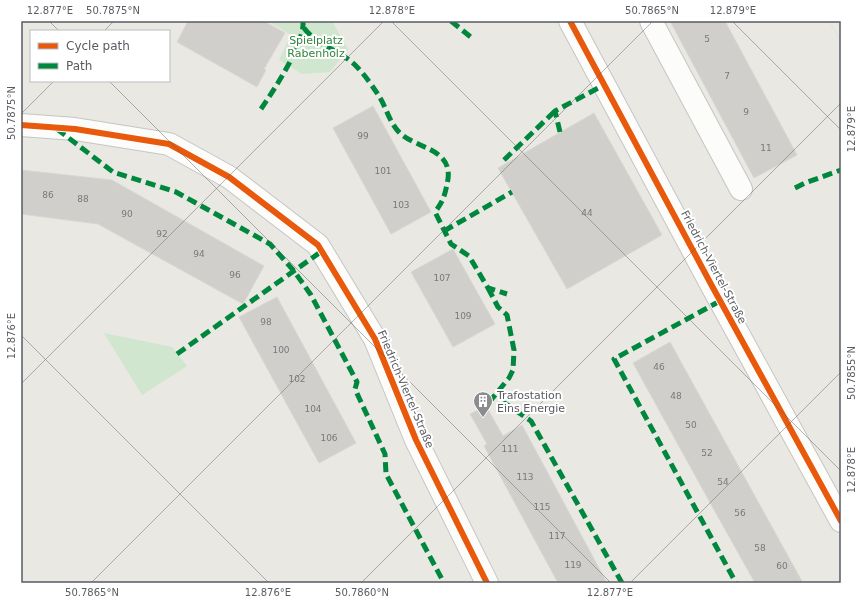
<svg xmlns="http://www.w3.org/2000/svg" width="862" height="604" font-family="'DejaVu Sans',sans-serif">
	<rect width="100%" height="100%" fill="#e9e8e2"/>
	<!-- green -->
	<g fill="#d0e6cf">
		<path d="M268 21H332L348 49 330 72 302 74 279 60 291 35Z"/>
		<path d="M104 333 172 347 187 366 142 395Z"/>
	</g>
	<!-- building -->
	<g fill="#d0cfcb" stroke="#d8d7d2">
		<path d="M188 21H264L285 33 264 69 266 70 257 87 177 42Z"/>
		<path d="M670 21H725L797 155 754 178Z"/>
		<path d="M373 106 431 212 391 234 333 128Z"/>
		<path d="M594 113 662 235 567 289 498 168Z"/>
		<path d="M21 170 112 180 264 266 243 304 98 224 21 214Z"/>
		<path d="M453 249 495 324 453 347 411 272Z"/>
		<path d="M277 297 356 443 319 463 239 317Z"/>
		<path d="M670 342 788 556 803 583H755L713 508 633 363Z"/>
		<path d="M486 406 503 436 522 425 607 583H558L484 446 487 444 470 414Z"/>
	</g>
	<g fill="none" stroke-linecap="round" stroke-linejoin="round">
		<!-- street casing -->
		<g stroke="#c5c6c4" stroke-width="24">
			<g id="street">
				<path d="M570 21 712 286 841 521"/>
				<path d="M651 21 741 189"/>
				<path d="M21 125 75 129 169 144 229 177 318 245 375 339 416 440 487 583"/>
			</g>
		</g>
		<!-- street -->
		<use href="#street" stroke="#fcfcfb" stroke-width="22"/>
		<!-- tram -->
		<path stroke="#e2e2e1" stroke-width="1" d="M829 21 841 41"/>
		<!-- quiet -->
		<g stroke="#00873e" stroke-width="5" stroke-dasharray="10 5" stroke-linecap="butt">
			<path d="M451 21 472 38"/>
			<path d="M304 28C318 47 341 50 357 67 365 75 373 87 379 96 386 107 389 121 398 131 414 149 452 147 448 179 445 195 444 200 435 212L451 244 469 256 488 288 507 294"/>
			<path d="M261 109C274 90 305 43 303 21"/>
			<path d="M57 129 113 172 176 192 270 244 294 271 311 295 357 382 355 389 385 454 386 474 444 583"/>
			<path d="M560 132 555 111 604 85"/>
			<path d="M504 160 555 111"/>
			<path d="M795 188 805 183 841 170"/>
			<path d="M444 231 512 192"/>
			<path d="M488 288 498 307 507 315 514 350 513 370 509 378 491 400"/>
			<path d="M720 301 614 359 736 583"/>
			<path d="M177 354 322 251"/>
			<path d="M503 402 531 421 622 583"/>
		</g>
		<!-- cycleway casing -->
		<g stroke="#fff" stroke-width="8">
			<g id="cycleway">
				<path d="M570 21 712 286 841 521"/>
				<path d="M21 125 75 129 169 144 229 177 318 245 375 339 416 440 487 583"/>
			</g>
		</g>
		<!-- cycleway -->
		<use href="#cycleway" stroke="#e8590c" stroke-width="6"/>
	</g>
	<!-- ticks -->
	<path fill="none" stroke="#585b61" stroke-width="1" stroke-opacity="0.45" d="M49 21 59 31M391 21 841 471M732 21 841 130M104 31 114 21M109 81 611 583M21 114 54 81M21 335 269 583M21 384 384 21M91 583 653 21M361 583 841 103M630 583 841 372"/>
	<!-- icons -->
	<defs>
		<g id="building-pin" transform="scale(1)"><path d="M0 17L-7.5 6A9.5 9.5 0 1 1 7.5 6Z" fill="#8b8c8e" stroke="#fff"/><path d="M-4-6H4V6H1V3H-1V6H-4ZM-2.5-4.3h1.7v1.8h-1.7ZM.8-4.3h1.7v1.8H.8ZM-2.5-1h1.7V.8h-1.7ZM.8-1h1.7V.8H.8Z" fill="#fff"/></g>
	</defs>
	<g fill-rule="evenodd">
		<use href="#building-pin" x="483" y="401"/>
	</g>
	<g text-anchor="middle" stroke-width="4" stroke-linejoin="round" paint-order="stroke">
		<!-- number labels -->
		<g font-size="9" fill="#77797c">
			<text x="707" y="42">5</text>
			<text x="727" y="79">7</text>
			<text x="746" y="115">9</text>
			<text x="363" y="139">99</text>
			<text x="766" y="151">11</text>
			<text x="383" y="174">101</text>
			<text x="48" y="198">86</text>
			<text x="83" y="202">88</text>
			<text x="401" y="208">103</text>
			<text x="587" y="216">44</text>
			<text x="127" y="217">90</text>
			<text x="162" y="237">92</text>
			<text x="199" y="257">94</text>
			<text x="235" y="278">96</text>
			<text x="442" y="281">107</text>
			<text x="463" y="319">109</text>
			<text x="266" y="325">98</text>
			<text x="281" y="353">100</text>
			<text x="659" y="370">46</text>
			<text x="297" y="382">102</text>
			<text x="676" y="399">48</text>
			<text x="313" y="412">104</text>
			<text x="691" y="428">50</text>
			<text x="329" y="441">106</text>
			<text x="510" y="452">111</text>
			<text x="707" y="456">52</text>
			<text x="525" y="480">113</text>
			<text x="723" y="485">54</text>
			<text x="542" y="510">115</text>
			<text x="740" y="516">56</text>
			<text x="557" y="539">117</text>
			<text x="760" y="551">58</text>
			<text x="573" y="568">119</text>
			<text x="782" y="569">60</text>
		</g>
		<!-- park labels -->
		<g font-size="11" fill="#33853f" stroke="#fff">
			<text x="316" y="44">Spielplatz<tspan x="316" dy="13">Rabenholz</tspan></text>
		</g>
		<!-- street labels -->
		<g font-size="11" fill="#585b61" stroke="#fff">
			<text transform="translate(714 267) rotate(62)" y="4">Friedrich-Viertel-Straße</text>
			<text transform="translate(406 389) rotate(67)" y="4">Friedrich-Viertel-Straße</text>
		</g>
		<!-- poi labels -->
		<g font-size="11" fill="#585b61" stroke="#fff" text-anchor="start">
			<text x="497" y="399">Trafostation<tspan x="497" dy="13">Eins Energie</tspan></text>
		</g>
	</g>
	<!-- border -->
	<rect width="862" height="604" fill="none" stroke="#ffffff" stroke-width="44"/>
	<!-- legend -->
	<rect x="30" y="30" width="140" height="52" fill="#ffffff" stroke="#bcbdc0"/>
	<rect x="38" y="43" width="20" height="6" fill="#e8590c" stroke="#bcbdc0"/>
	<text x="66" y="50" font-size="12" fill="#585b61">Cycle path</text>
	<rect x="38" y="63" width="20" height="6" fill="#00873e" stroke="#bcbdc0"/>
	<text x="66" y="70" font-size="12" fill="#585b61">Path</text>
	<rect x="22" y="22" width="818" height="560" fill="none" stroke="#585b61" stroke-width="1.5"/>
	<g font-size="10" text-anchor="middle" fill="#585b61">
		<text x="50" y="14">12.877°E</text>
		<text x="113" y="14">50.7875°N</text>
		<text x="392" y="14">12.878°E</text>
		<text x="652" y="14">50.7865°N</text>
		<text x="733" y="14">12.879°E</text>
		<text transform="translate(11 113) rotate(-90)" y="4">50.7875°N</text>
		<text transform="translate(851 129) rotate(-90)" y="4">12.879°E</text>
		<text transform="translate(11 336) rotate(-90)" y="4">12.876°E</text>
		<text transform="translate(851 373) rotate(-90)" y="4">50.7855°N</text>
		<text transform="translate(851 470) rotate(-90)" y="4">12.878°E</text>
		<text x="92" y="596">50.7865°N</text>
		<text x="268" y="596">12.876°E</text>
		<text x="362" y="596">50.7860°N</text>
		<text x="610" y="596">12.877°E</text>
	</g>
</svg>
